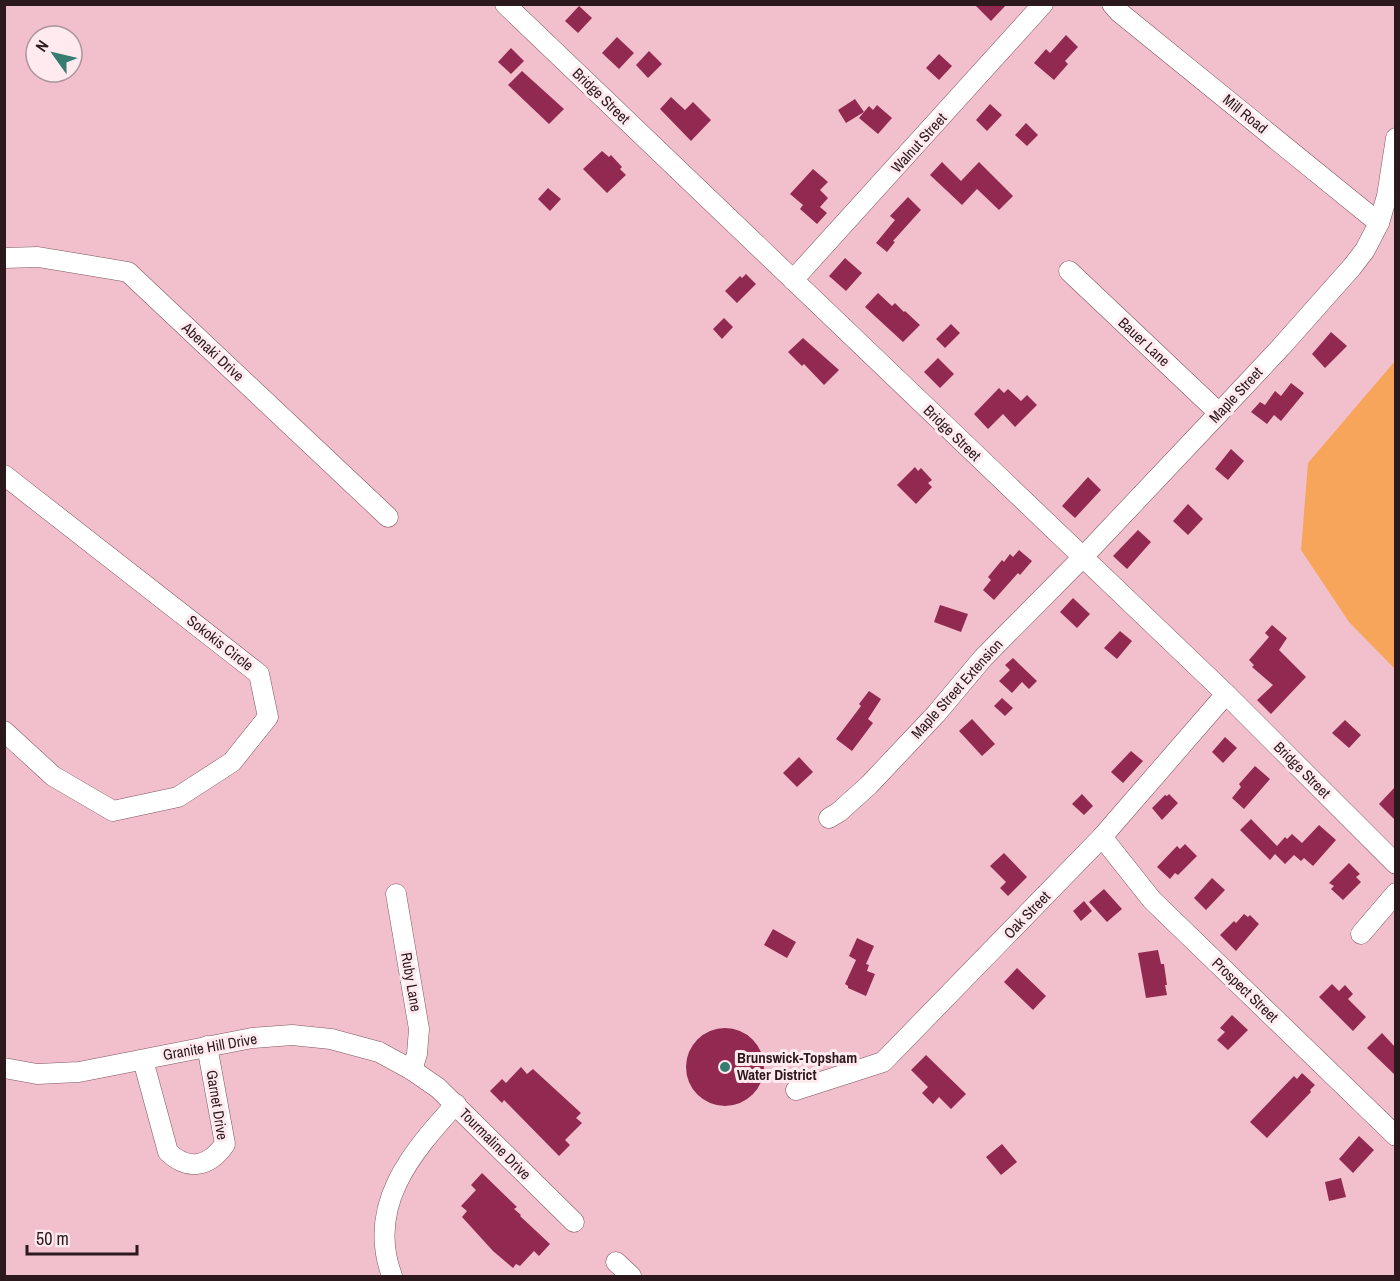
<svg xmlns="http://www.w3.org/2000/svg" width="1400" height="1281" font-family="'Archivo Narrow',sans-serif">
	<rect width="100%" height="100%" fill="#f2c0cd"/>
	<!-- green -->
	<path fill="#f6a55b" d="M1395 361V669L1349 622 1301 550 1308 463Z"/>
	<!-- building -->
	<g fill="#922951">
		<path d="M974 4H1007L991 21Z"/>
		<path d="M579 6 592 18 578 33 565 21Z"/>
		<path d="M1066 35 1078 47 1065 61 1068 64 1054 80 1034 63 1046 49 1050 53Z"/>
		<path d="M617 37 634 53 619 69 602 53Z"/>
		<path d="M511 48 524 61 511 74 498 62Z"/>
		<path d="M649 51 662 64 648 78 636 65Z"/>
		<path d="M939 54 952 66 939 80 926 68Z"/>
		<path d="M522 71 564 109 549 124 508 85Z"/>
		<path d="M671 97 685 110 693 102 711 120 691 141 660 109Z"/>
		<path d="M855 99 864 112 846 123 838 110Z"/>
		<path d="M990 104 1002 115 987 131 976 120Z"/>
		<path d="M877 105 892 118 878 134 859 118 869 106 873 110Z"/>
		<path d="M1026 123 1038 135 1027 146 1015 135Z"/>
		<path d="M602 151 609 157 611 155 622 167 620 169 626 175 607 193 583 169Z"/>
		<path d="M942 162 961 181 979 162 1013 196 999 210 977 189 962 205 930 175Z"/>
		<path d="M813 169 828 182 820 190 828 198 820 207 827 213 817 224 800 209 803 205 790 194Z"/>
		<path d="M548 188 561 199 550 211 538 199Z"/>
		<path d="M908 197 921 210 893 241 895 242 887 252 876 243 895 220 890 216Z"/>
		<path d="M845 258 862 273 846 291 829 276Z"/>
		<path d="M746 274 756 284 737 303 725 291 740 276 742 278Z"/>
		<path d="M878 293 892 306 895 303 904 312 905 311 920 325 903 342 865 307Z"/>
		<path d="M724 318 733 327 722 339 713 329Z"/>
		<path d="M951 324 960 333 945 348 936 339Z"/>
		<path d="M1331 332 1347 346 1325 368 1312 354Z"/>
		<path d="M803 338 839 370 824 385 804 364 802 366 788 352Z"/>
		<path d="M938 358 954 374 940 388 924 372Z"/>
		<path d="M1291 383 1304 393 1281 421 1274 415 1267 424 1251 412 1260 402 1265 405 1275 391 1281 396Z"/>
		<path d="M999 388 1004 393 1008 389 1021 401 1027 395 1037 405 1015 427 1003 414 988 429 974 414Z"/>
		<path d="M1231 449 1244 461 1228 480 1215 469Z"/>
		<path d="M915 467 918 471 921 468 932 480 928 483 932 487 916 504 897 485Z"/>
		<path d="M1088 477 1101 490 1075 518 1062 506Z"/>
		<path d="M1188 504 1203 519 1188 535 1173 521Z"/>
		<path d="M1138 530 1151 542 1127 569 1113 556Z"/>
		<path d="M1019 550 1032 561 1020 575 1018 573 994 600 983 590 991 580 988 577 1002 560 1004 562 1010 554 1013 557Z"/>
		<path d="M1073 598 1090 614 1077 628 1060 612Z"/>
		<path d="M940 605 968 614 961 632 934 622Z"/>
		<path d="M1272 625 1287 638 1279 650 1306 677 1271 714 1257 700 1273 685 1252 667 1254 665 1249 660 1269 637 1265 633Z"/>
		<path d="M1120 631 1132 641 1117 659 1104 648Z"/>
		<path d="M1013 658 1037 681 1029 689 1022 682 1012 693 999 681 1010 670 1005 665Z"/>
		<path d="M869 691 881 699 868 719 873 723 852 751 836 739 861 706 859 704Z"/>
		<path d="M1002 698 1013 708 1005 716 994 706Z"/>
		<path d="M972 719 995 744 982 756 959 731Z"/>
		<path d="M1345 720 1361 735 1349 748 1332 733Z"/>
		<path d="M1225 737 1237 748 1223 763 1212 752Z"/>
		<path d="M1131 751 1143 761 1123 783 1111 772Z"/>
		<path d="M799 757 813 772 797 787 783 773Z"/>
		<path d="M1255 766 1270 779 1244 809 1232 798 1241 787 1239 784Z"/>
		<path d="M1395 787V820L1379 804Z"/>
		<path d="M1082 794 1093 806 1084 815 1072 804Z"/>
		<path d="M1169 794 1178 803 1162 820 1152 808 1165 795 1167 796Z"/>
		<path d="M1251 819 1277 846 1285 837 1287 839 1292 834 1302 843 1319 825 1336 840 1313 866 1304 858 1301 861 1294 855 1285 864 1275 854 1270 860 1240 830Z"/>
		<path d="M1185 844 1197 856 1178 875 1175 873 1170 879 1157 867 1177 846 1180 849Z"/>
		<path d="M1004 853 1027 877 1008 896 1000 888 1006 882 990 866Z"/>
		<path d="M1349 863 1360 874 1356 877 1361 882 1343 900 1331 889 1334 886 1329 883Z"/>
		<path d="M1212 878 1225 890 1206 910 1194 898Z"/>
		<path d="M1104 889 1122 909 1107 922 1089 902Z"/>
		<path d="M1084 901 1092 911 1081 921 1073 911Z"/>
		<path d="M1244 914 1248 917 1250 915 1259 924 1236 951 1220 935 1234 921 1236 923Z"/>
		<path d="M773 929 796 942 787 958 764 945Z"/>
		<path d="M857 938 874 946 866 964 869 965 867 971 875 974 866 996 848 988V986L845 984 856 960 849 956Z"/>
		<path d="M1158 950 1161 964H1164L1167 985H1165L1167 995 1146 998 1138 953Z"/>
		<path d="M1017 968 1046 996 1033 1010 1004 982Z"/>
		<path d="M1332 984 1339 991 1345 985 1353 994 1348 999 1366 1017 1353 1031 1319 997Z"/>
		<path d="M1232 1015 1248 1030 1228 1050 1217 1040 1225 1032 1220 1028Z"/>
		<circle cx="725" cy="1067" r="39"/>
		<path d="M1382 1033 1395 1047V1075L1367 1048Z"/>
		<path d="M926 1055 966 1094 951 1109 939 1097 933 1104 922 1093 928 1087 911 1070Z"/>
		<path d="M521 1067 527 1074 533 1069 581 1113 576 1118 582 1123 565 1140 570 1145 559 1156 504 1100 502 1103 490 1091 502 1079 506 1083Z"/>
		<path d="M1302 1073 1315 1085 1310 1090 1311 1092 1267 1138 1250 1122 1294 1076 1297 1079Z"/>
		<path d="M1359 1136 1374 1150 1353 1173 1339 1159Z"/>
		<path d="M1002 1144 1017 1162 1001 1175 986 1157Z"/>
		<path d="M482 1173 517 1207 514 1209 521 1215 520 1216 550 1244 539 1256 534 1251 520 1266 516 1264 513 1268 493 1251 462 1217 467 1211 461 1206 476 1190 471 1185Z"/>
		<path d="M1341 1178 1346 1197 1329 1201 1325 1182Z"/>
	</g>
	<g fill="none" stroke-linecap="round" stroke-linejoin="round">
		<!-- minor casing -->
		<g stroke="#7f5460" stroke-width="21">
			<g id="minor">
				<path d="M505 4 1226 694 1396 864"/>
				<path d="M1112 4 1119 12 1379 223"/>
				<path d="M4 258 38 257 128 272 388 517"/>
				<path d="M1069 271 1219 413"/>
				<path d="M793 280 1043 4"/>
				<path d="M4 475 259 674 268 717 232 762 178 797 113 811 53 776 4 731"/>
				<path d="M829 818 839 812 869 785 936 714 983 658 1082 558 1219 413 1281 347 1352 267 1365 250 1379 223 1387 196 1396 138"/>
				<path d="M1102 837 1152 900 1396 1136"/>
				<path d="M396 894 419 1029 417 1054 412 1070"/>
				<path d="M1361 934 1396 893"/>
				<path d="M143 1060 168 1152C189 1172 210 1166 225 1144L207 1046"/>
				<path d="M4 1068 37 1074 79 1072 252 1038 292 1035 331 1039 379 1052 412 1070 438 1088 574 1222"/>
				<path d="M796 1090 883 1062 1102 837 1226 694"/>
				<path d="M616 1262 631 1276"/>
				<path d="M392 1276C366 1206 411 1153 456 1104"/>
			</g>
		</g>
		<!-- minor -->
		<use href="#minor" stroke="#fff" stroke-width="20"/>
	</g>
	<!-- markers -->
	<circle fill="#377c71" stroke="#ffeaef" stroke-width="2" cx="725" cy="1067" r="6"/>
	<g text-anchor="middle" stroke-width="6" stroke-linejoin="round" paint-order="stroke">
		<!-- street labels -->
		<g font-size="15" fill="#2b191e" stroke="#ffeaef">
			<text transform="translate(601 96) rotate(44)" y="5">Bridge Street</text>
			<text transform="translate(1245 114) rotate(39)" y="5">Mill Road</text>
			<text transform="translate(919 143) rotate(-48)" y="5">Walnut Street</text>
			<text transform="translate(1144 342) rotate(43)" y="5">Bauer Lane</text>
			<text transform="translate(213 352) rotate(43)" y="5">Abenaki Drive</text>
			<text transform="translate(1236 395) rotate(-47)" y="5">Maple Street</text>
			<text transform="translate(952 433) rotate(44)" y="5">Bridge Street</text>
			<text transform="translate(220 643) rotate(38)" y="5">Sokokis Circle</text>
			<text transform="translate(957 689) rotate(-48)" y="5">Maple Street Extension</text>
			<text transform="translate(1302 770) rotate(45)" y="5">Bridge Street</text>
			<text transform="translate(1027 915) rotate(-46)" y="5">Oak Street</text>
			<text transform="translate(411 982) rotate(80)" y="5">Ruby Lane</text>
			<text transform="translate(1245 990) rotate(44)" y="5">Prospect Street</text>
			<text transform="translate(210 1047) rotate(-10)" y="5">Granite Hill Drive</text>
			<text transform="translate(217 1105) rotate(81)" y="5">Garnet Drive</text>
			<text transform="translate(495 1144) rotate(45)" y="5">Tourmaline Drive</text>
		</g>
		<!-- poi labels -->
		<g font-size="15" font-weight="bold" fill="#2b191e" stroke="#ffeaef" text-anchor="start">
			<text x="737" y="1063">Brunswick-Topsham<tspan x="737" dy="17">Water District</tspan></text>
		</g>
	</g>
	<!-- border -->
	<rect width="1400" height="1281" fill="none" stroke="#2b191e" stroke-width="12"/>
	<!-- north arrow -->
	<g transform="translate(54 54) rotate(304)"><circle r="28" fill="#ffeaef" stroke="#aa969b" stroke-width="1.5"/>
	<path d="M0-4.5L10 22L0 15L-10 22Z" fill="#377c71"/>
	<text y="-9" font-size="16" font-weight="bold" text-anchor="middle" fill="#2b191e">N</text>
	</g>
	<!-- scale -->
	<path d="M27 1245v9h110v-9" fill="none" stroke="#2b191e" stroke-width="3"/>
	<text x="36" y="1245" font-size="18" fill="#2b191e" stroke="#ffeaef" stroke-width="4.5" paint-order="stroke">50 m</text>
</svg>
